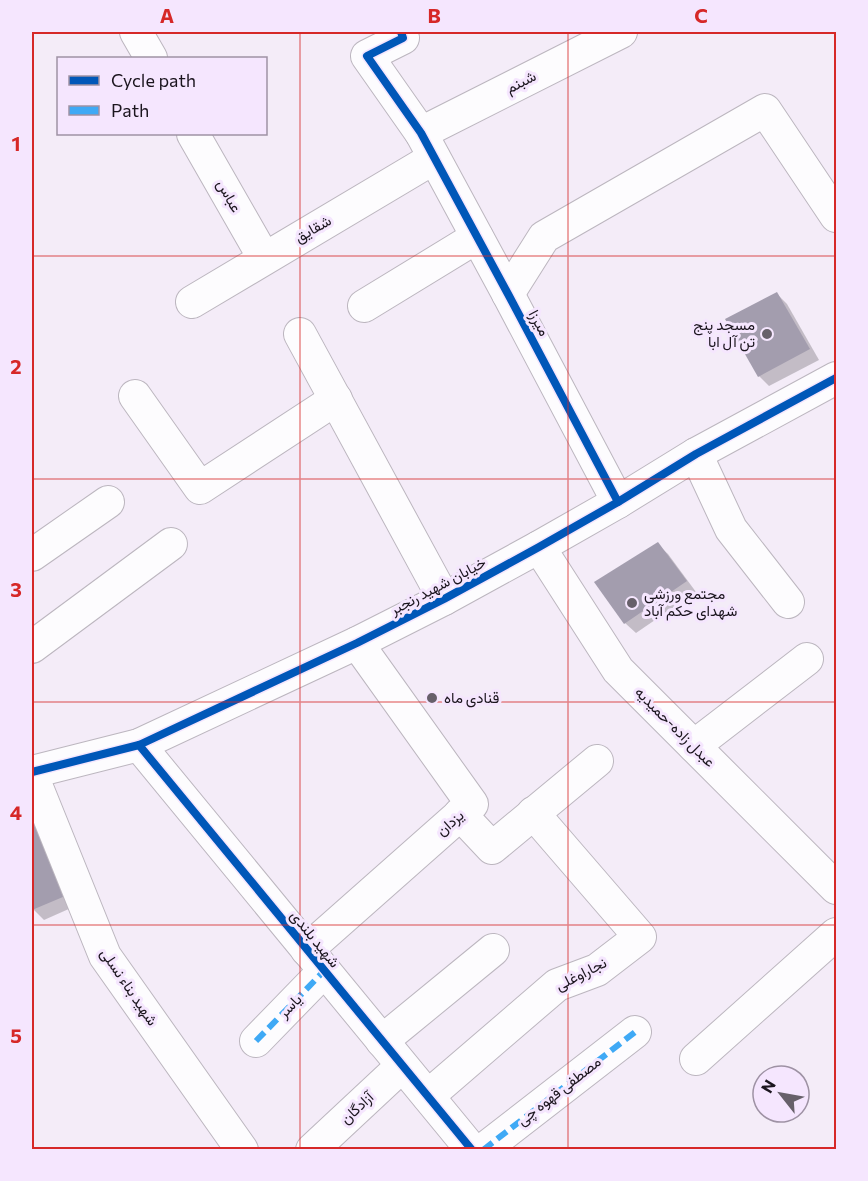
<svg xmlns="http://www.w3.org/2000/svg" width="868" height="1181" font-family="Commissioner,Vazirmatn,sans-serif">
	<rect width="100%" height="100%" fill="#f4ecf8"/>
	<!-- shadow -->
	<g fill="#0003">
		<path d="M777 294 787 304 819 360 769 386 759 376Z"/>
		<path d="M657 544 668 554 696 592 636 633 625 623Z"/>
		<path d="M32 806 80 904 44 920 33 909 32 905Z"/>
	</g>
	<!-- building -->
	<g fill="#a39dae">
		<path d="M777 292 810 349 758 377 725 319Z"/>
		<path d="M658 542 687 581 624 624 594 582Z"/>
		<path d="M32 805 70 894 32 910Z"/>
	</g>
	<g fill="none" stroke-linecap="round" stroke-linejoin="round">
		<!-- minor casing -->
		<g stroke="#bcb6bf" stroke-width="34">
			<g id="minor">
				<path d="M136 32 151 58"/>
				<path d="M401 32 403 38 367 56 421 133 508 294 618 502"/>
				<path d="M421 133 621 32"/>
				<path d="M193 134 264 258"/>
				<path d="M508 294 544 237 765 110 836 216"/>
				<path d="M192 302 434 158"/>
				<path d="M364 306 477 237"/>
				<path d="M300 334 444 599"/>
				<path d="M135 396 200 488 336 399"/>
				<path d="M696 454 731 529 788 602"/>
				<path d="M539 547 618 670 836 888"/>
				<path d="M32 555 108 502"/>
				<path d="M32 647 171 544"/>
				<path d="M139 745 472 1150"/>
				<path d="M694 746 807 659"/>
				<path d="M32 772 139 745 357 643 444 599 539 547 618 502 696 454 836 378"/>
				<path d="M32 775 105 956 242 1150"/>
				<path d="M460 814 492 848 597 761"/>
				<path d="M307 950 472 804 357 643"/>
				<path d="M256 1041 324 971"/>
				<path d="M382 1041 493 950"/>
				<path d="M696 1059 836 934"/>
				<path d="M428 1096 557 985 597 970 640 937 533 813"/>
				<path d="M312 1150 402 1066"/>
				<path d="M483 1150 635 1032"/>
			</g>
		</g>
		<!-- minor -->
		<use href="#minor" stroke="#fdfcfe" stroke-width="32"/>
		<!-- quiet -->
		<g stroke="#3fa9f5" stroke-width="6" stroke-dasharray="12 6" stroke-linecap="butt">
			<path d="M256 1041 324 971"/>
			<path d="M483 1150 635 1032"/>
		</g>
		<!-- cycleway casing -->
		<g stroke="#f5e6fe" stroke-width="11">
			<g id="cycleway">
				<path d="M401 32 403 38 367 56 421 133 508 294 618 502"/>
				<path d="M139 745 472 1150"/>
				<path d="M32 772 139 745 357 643 444 599 539 547 618 502 696 454 836 378"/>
			</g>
		</g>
		<!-- cycleway -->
		<use href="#cycleway" stroke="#0057b8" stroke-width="8"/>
	</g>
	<!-- grid -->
	<path fill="none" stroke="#d62828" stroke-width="1.5" stroke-opacity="0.55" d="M300 32V1150M568 32V1150M32 256H836M32 479H836M32 702H836M32 925H836"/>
	<!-- markers -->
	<g fill="#67606a" stroke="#f5e6fe" stroke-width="2">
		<circle cx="767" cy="334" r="6"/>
		<circle cx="632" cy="603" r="6"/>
		<circle cx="432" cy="698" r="6"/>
	</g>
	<g text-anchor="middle" stroke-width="6" stroke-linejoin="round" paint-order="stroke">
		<!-- street labels -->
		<g font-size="15" fill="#1b151e" stroke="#f5e6fe">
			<text transform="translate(521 82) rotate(-27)" y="5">شبنم</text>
			<text transform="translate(229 196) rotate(61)" y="5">عباس</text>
			<text transform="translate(313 229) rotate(-30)" y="5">شقایق</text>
			<text transform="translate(539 323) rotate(62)" y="5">میرزا</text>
			<text transform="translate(438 586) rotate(-28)" y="5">خیابان شهید رنجبر</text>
			<text transform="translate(675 727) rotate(45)" y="5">عبدل زاده-حمیدیه</text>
			<text transform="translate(450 823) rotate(-41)" y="5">یزدان</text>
			<text transform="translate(315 939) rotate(51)" y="5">شهید بلندی</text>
			<text transform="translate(581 974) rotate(-27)" y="5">نجاراوغلی</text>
			<text transform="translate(129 987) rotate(56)" y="5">شهید بناء نسلی</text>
			<text transform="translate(290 1006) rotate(-46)" y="5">یاسر</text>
			<text transform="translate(559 1091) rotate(-38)" y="5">مصطفی قهوه چی</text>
			<text transform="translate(357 1108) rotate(-43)" y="5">آزادگان</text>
		</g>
		<!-- poi labels -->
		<g font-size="15" fill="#1b151e" stroke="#f5e6fe" text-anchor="start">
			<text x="755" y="330" text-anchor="end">مسجد پنج<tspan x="755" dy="17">تن آل ابا</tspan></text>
			<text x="644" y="599">مجتمع ورزشی<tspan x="644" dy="17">شهدای حکم آباد</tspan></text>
			<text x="444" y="703">قنادی ماه</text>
		</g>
	</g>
	<!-- border -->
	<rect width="868" height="1181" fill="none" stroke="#f5e6fe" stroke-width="66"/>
	<!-- legend -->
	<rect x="57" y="57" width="210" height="78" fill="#f5e6fe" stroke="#9e92a4" stroke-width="1.5"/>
	<rect x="69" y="76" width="30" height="9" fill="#0057b8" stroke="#9e92a4" stroke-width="1.5"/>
	<text x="111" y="87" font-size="18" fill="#1b151e">Cycle path</text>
	<rect x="69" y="106" width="30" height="9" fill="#3fa9f5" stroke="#9e92a4" stroke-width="1.5"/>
	<text x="111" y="117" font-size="18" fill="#1b151e">Path</text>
	<!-- north arrow -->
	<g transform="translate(781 1094) rotate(301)"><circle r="28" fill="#f5e6fe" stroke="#9e92a4" stroke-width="1.5"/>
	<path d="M0-4.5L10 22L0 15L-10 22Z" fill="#67606a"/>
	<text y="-9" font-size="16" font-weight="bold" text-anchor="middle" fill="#1b151e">N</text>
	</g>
	<rect x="33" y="33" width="802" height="1115" fill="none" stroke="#d62828" stroke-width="2"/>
	<g font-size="20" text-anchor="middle" font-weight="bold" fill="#d62828">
		<text x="167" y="23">A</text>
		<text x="434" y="23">B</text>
		<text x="701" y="23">C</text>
		<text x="16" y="151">1</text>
		<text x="16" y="374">2</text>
		<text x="16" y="597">3</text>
		<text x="16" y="820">4</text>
		<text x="16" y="1043">5</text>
	</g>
</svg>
